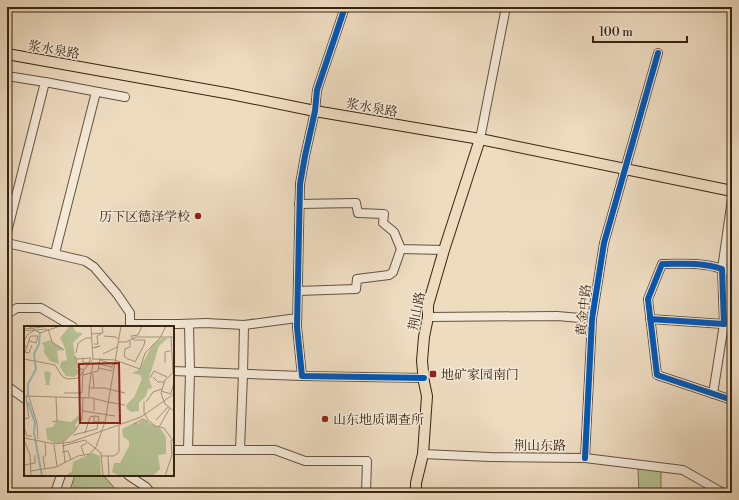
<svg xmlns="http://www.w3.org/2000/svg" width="739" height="500" font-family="'Libre Bodoni','Noto Serif SC',serif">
	<rect width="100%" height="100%" fill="#eedcc1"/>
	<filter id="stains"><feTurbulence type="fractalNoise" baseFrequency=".005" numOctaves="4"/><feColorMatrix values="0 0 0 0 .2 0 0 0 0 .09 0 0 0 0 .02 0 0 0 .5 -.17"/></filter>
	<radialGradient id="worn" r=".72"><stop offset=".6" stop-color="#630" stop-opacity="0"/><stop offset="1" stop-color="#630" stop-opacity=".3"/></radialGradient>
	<!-- green -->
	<g fill="#b6c194" stroke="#767252">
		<path d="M638 469 661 470V491L665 493H639Z"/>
		<path d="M75 475H103L119 493H69Z"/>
	</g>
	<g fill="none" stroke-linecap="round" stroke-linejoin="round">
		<!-- minor casing -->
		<g stroke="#65523c" stroke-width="10">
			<g id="minor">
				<path d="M345 7 317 90 315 111 305 156 300 184 297 327 302 376 424 378"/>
				<path d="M7 76 45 82"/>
				<path d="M480 139 506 7"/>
				<path d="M732 199 722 269 732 271"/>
				<path d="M299 204 356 203 358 213 384 214 383 223 394 232 401 249 444 250"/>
				<path d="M7 232 45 82 125 97"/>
				<path d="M7 243 85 261 94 267 117 294 130 313V327"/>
				<path d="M55 253 96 92"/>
				<path d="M298 291 356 289 357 279 389 275 393 272 401 249"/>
				<path d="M7 314 17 308H41L73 327"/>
				<path d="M428 317 557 316 592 319"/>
				<path d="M650 319 724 324 722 269C703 262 683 264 662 264L648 299 657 375 732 400"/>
				<path d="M130 324H179L206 323 244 325 297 318"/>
				<path d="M173 371 302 376"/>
				<path d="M7 386 25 399"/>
				<path d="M713 394 724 324"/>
				<path d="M240 449 243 374 244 325"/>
				<path d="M173 450H275L305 461H367L366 493"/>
				<path d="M188 450 190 372 189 324"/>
				<path d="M423 454 490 457 585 458 683 470 723 493"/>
				<path d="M585 458 592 319 604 243 658 53"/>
				<path d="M128 475 146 487 151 493"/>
				<path d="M55 493 61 475"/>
			</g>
		</g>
		<!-- major casing -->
		<g stroke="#372410" stroke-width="12">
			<g id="major">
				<path d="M7 54 231 94 315 111 480 139 732 191"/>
				<path d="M416 493V483L423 454 427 396 424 382 422 361 424 337 428 317V305L444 250 480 139"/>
			</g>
		</g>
		<!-- minor -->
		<use href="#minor" stroke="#f4e8d7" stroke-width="8"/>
		<!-- major -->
		<use href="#major" stroke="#eedcc1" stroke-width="10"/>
		<!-- cycleway casing -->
		<g stroke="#f4e8d7" stroke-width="8">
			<g id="cycleway">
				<path d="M345 7 317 90 315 111 305 156 300 184 297 327 302 376 424 378"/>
				<path d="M650 319 724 324 722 269C703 262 683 264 662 264L648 299 657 375 732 400"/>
				<path d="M585 458 592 319 604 243 658 53"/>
			</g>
		</g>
		<!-- cycleway -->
		<use href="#cycleway" stroke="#0057b8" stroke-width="6"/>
	</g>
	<!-- markers -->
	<g fill="#8f2418" stroke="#f4e8d7" stroke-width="1.5">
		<circle cx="198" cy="216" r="4"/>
		<rect x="429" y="370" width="8" height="8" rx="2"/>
		<circle cx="325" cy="419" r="4"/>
	</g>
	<g text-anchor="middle" stroke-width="3" stroke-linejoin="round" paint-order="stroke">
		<!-- street labels -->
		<g font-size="13" fill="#372410" stroke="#f4e8d7">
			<text transform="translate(54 49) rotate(10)" y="5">浆水泉路</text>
			<text transform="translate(372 107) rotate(10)" y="5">浆水泉路</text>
			<text transform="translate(583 310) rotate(-84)" y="5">黄金中路</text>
			<text transform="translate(416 311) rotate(-79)" y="5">荆山路</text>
			<text x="540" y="450">荆山东路</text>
		</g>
		<!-- poi labels -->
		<g font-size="13" fill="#372410" stroke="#f4e8d7" text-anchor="start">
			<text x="190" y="221" text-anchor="end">历下区德泽学校</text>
			<text x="441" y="379">地矿家园南门</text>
			<text x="333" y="424">山东地质调查所</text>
		</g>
	</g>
	<!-- overview -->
	<g transform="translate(24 326)">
		<rect width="150" height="150" fill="#eedcc1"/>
		<path d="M45 1H49L52 6 59 7 49 17 53 43 58 45 50 51 42 50 36 41 37 36 43 34 41 22 36 12ZM138 12H144L135 20 125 52 128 62 124 63 122 70 115 77V85L107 86 102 82 103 78 110 71 118 53 116 49 108 47 116 43 128 19ZM26 14 40 24 33 25 35 38 26 35 19 25 21 23 18 17ZM24 45 27 47 25 58 27 59H20L22 58 20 46ZM55 89 58 91 51 99 53 102 39 116 32 118 23 113 22 102 29 101 33 94 47 96ZM120 94 136 102 142 111V128L134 129 136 143 129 150H96L88 146 90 137H96L105 120V115L99 111 98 103 112 96 115 98 116 95ZM68 127 76 130 77 150H42L48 145 49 136Z" fill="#b6c194"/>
		<path fill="none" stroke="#9bbab9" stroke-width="2" d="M4 71V58L12 43 10 28 15 18 16 6M4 76 11 97 10 107 18 150"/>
		<path fill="none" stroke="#a5927a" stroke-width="1" d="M4 0 16 7 36 0M67 0 69 33M0 3 28 0M24 3 28 16 40 24M0 5 23 3M68 8 79 7 78 0M80 10 92 11 94 13M147 11 149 47 141 54 137 67 141 78 150 85M0 15 4 8 11 4M94 16H102L112 11H150M70 18H74L73 10 77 8M0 20 3 21 1 26 5 27 8 19M3 21 6 11 7 10H14L12 17 5 15M68 22 76 20 70 22M52 27 54 17 62 12H67M79 28 93 21M51 30 54 42 60 44M0 33 31 39 38 50 43 53 54 52 59 46M52 33 67 32 64 37H59V33M105 33 111 36 120 19 121 14H110L107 10 114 9 118 0M76 34 89 38 88 40M105 34 100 30 101 23 106 21V15M141 37V26L146 25M75 38 88 41V43M75 42 88 45M69 48 70 62M59 49 74 45 76 32M129 51 134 56H140M126 52 130 45 143 51M65 62 69 37H76M137 65 147 68 150 55M40 67H58L59 45 69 33 91 34 116 43 121 27 136 12 142 0M0 70 68 72 84 76M5 71 13 97 14 113M65 71V62H80L101 67M70 72V85M120 75V87L124 94 131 100 140 102 150 116M84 76 101 79M122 76 129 66 138 63M59 85 91 90M0 93 5 92 2 70M132 94 144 81M28 96 33 95 32 71M110 98 119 93 124 96M0 101 3 110H8M135 101 146 82M61 107 66 91 70 90H72L75 91 74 96H70V90M49 109 73 103 74 96H80M0 112 31 118 47 116 117 91 150 68M0 114 6 129 7 150M30 119 33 140M38 120 61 114 77 127 79 150M38 126 44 125 47 134M60 129 57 120 63 117M78 130H90L95 126V99M84 130 85 150M41 137 39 116 51 105 58 93 59 72M0 139 11 137V129M21 143 19 131 22 129 21 117M7 145 32 141 54 130 66 128 72 121 81 96 97 0M141 150 148 129 147 114"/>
		<path fill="#8f2418" fill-opacity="0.15" stroke="#8f2418" stroke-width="2" d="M95 37 96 97H56L55 38Z"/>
		<rect width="150" height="150" fill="none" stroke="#372410" stroke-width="2"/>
	</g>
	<!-- margin -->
	<rect width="739" height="500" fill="none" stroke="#eedcc1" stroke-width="24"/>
	<rect x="8" y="8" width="723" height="484" fill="none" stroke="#372410" stroke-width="2"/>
	<rect x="12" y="12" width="715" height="476" fill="none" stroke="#372410"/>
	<!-- scale -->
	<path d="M593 36v6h94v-6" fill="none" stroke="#372410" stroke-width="2"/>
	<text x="599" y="36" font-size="12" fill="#372410" stroke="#f4e8d7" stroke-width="3" paint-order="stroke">100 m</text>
	<rect width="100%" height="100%" filter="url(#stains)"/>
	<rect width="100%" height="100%" fill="url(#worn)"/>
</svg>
